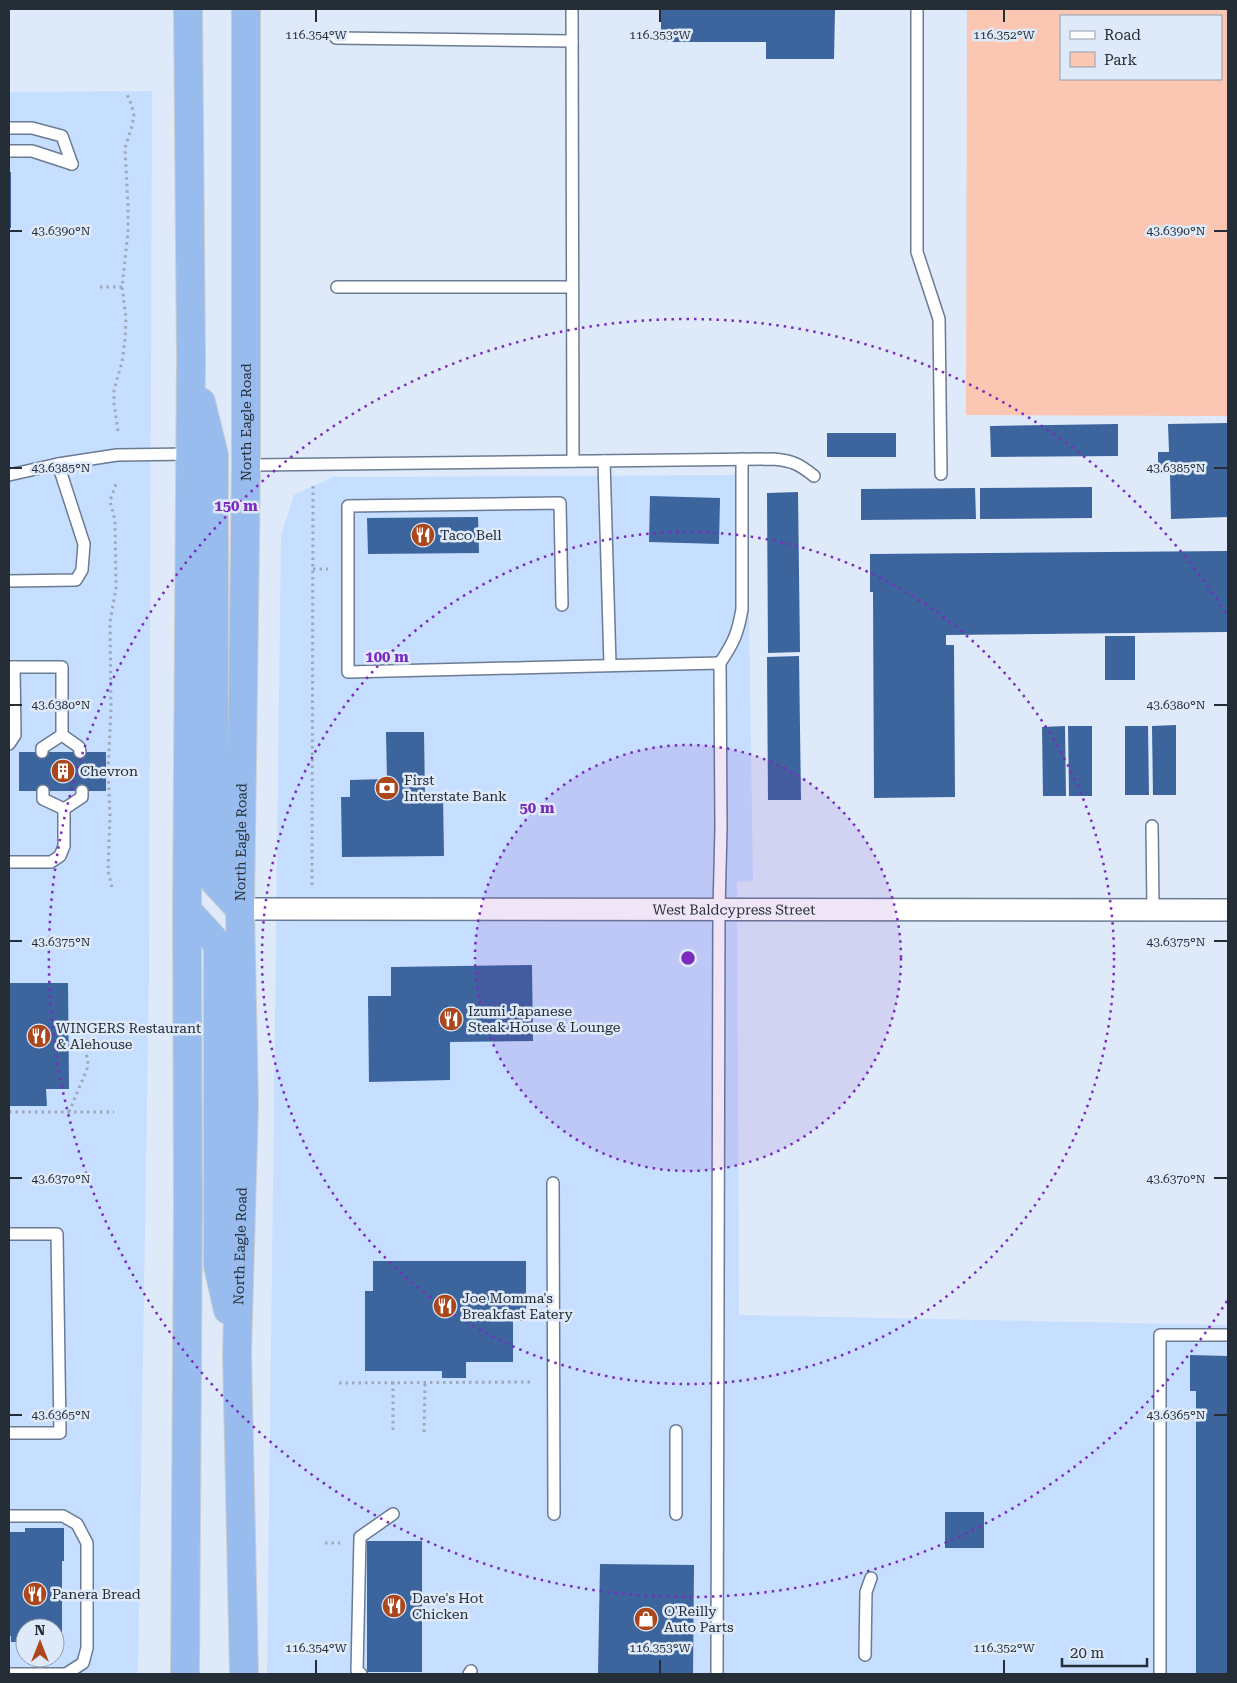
<svg xmlns="http://www.w3.org/2000/svg" width="1237" height="1683" font-family="'Roboto Serif',serif">
	<rect width="100%" height="100%" fill="#deeafa"/>
	<!-- built -->
	<g fill="#c6deff" fill-rule="evenodd">
		<path d="M152 91 149 975 138 1674H9V92ZM25 1628H55V1658H25Z"/>
		<path d="M747 475 753 881 737 882 739 1315 1228 1325V1674H267L281 535 294 495 333 477Z"/>
	</g>
	<!-- green -->
	<path fill="#fbc6b2" fill-rule="evenodd" d="M967 9H1228V416L966 415ZM1061 16H1221V79H1061Z"/>
	<!-- building -->
	<g fill="#3c649d">
		<path d="M661 9H835L834 59H766V42H661Z"/>
		<rect x="9" y="172" width="2" height="56"/>
		<path d="M1228 423V517L1171 519 1170 473H1158V452H1169L1168 424Z"/>
		<path d="M1118 424V456L991 457 990 426Z"/>
		<rect x="827" y="433" width="69" height="24"/>
		<path d="M1092 487V518L980 519V488Z"/>
		<path d="M975 488 976 519 861 520V489Z"/>
		<path d="M798 492 800 652 768 653 767 493Z"/>
		<path d="M650 496 720 498 719 544 649 542Z"/>
		<path d="M478 517 479 553 368 554 367 518Z"/>
		<path d="M1228 551V632L946 635V645H954L955 797 874 798 873 592H870V554Z"/>
		<rect x="1105" y="636" width="30" height="44"/>
		<path d="M799 656 801 800H768L767 657Z"/>
		<path d="M1176 725V795H1153L1152 726Z"/>
		<path d="M1065 726 1066 796H1043L1042 727Z"/>
		<path d="M1068 726H1092V796H1069Z"/>
		<path d="M1125 726H1148L1149 795H1125Z"/>
		<path d="M386 732H424L425 798 443 797 444 856 342 857 341 797H350V780L387 779Z"/>
		<rect x="19" y="752" width="87" height="39"/>
		<path d="M532 965 533 1041 450 1042V1080L369 1082 368 996H391V967Z"/>
		<path d="M9 983H68L69 1089H46L47 1106H9Z"/>
		<path d="M373 1261H526V1321H513V1362H466V1378H442V1371H365V1291H373Z"/>
		<path d="M1190 1355 1228 1356V1674H1196V1391H1190Z"/>
		<rect x="945" y="1512" width="39" height="36"/>
		<path d="M25 1528H64V1561H62V1646H55V1628H25V1642H11V1636H9V1532H25Z"/>
		<rect x="367" y="1541" width="55" height="131"/>
		<path d="M600 1564 694 1565 693 1674H598Z"/>
	</g>
	<g fill="none" stroke-linecap="round" stroke-linejoin="round">
		<!-- service casing -->
		<g stroke="#6b7b93" stroke-width="14">
			<g id="service">
				<path d="M572 9 573 461"/>
				<path d="M917 9V252L939 319 941 474"/>
				<path d="M336 38 572 41"/>
				<path d="M9 128H32L62 136 72 164"/>
				<path d="M9 151H32L72 164"/>
				<path d="M337 287H572"/>
				<path d="M604 461 610 664"/>
				<path d="M246 465 774 459C793 461 799 464 814 476"/>
				<path d="M9 475 58 464 117 455 190 454"/>
				<path d="M9 581 76 580 82 570 84 544 58 464"/>
				<path d="M562 605 560 503 348 506V672C472 670 596 665 720 663"/>
				<path d="M9 667H62V735"/>
				<path d="M62 735 79 747 80 752"/>
				<path d="M9 744 15 735 14 667"/>
				<path d="M42 752V748L62 735"/>
				<path d="M43 791V799L64 809"/>
				<path d="M64 809 82 797V791"/>
				<path d="M1152 826 1153 910"/>
				<path d="M9 862H51L60 856 64 846V809"/>
				<path d="M553 1183 554 1514"/>
				<path d="M9 1234H57L60 1433H9"/>
				<path d="M676 1431V1514"/>
				<path d="M9 1516H63L77 1524 87 1543V1648L83 1663 66 1674H9"/>
				<path d="M865 1655 866 1592 871 1578"/>
				<path d="M361 1674 357 1671 360 1537 393 1514"/>
				<path d="M469 1674 471 1671"/>
				<path d="M717 1674 719 910 721 828 720 663C734 642 738 633 742 609V459"/>
				<path d="M1160 1674V1335H1228"/>
			</g>
		</g>
		<!-- minor casing -->
		<g stroke="#6b7b93" stroke-width="24">
			<g id="minor">
				<path id="s1" d="M240 909 1228 910"/>
			</g>
		</g>
		<!-- trunk casing -->
		<g stroke="#cbcdcf" stroke-width="30">
			<g id="trunk">
				<path d="M201 402 214 455V881L240 909"/>
				<path d="M187 910 218 944V1266L228 1310"/>
				<path d="M185 1674 188 1205 187 910 191 357 188 9"/>
				<path id="s2" d="M244 1674 237 1353 244 1104 240 909 246 465V9"/>
			</g>
		</g>
		<!-- path -->
		<g stroke="#9ea8b6" stroke-width="3" stroke-dasharray="2.5 4" stroke-linecap="butt">
			<path d="M100 287H122"/>
			<path d="M118 431 114 403V390L122 362 125 341 126 318 122 287 128 232V206L125 148 132 126 134 116 132 106 126 92"/>
			<path d="M313 569H328"/>
			<path d="M312 885 313 486"/>
			<path d="M112 887 108 871 110 814 108 771 111 710 110 622 116 588 115 520 110 501 116 484"/>
			<path d="M9 1112H114"/>
			<path d="M69 1112 87 1069 88 1061 84 1045"/>
			<path d="M393 1382V1432"/>
			<path d="M339 1383 534 1382"/>
			<path d="M424 1432 425 1382"/>
			<path d="M325 1543H340"/>
		</g>
		<!-- service -->
		<use href="#service" stroke="#fff" stroke-width="11"/>
		<!-- minor -->
		<use href="#minor" stroke="#fff" stroke-width="21"/>
		<!-- trunk -->
		<use href="#trunk" stroke="#98bcee" stroke-width="28"/>
	</g>
	<!-- ticks -->
	<path fill="none" stroke="#252d37" stroke-width="2" d="M316 10V22M660 10V22M1004 10V22M10 231H22M1214 231H1227M10 468H22M1214 468H1227M10 705H22M1214 705H1227M10 941H22M1214 941H1227M10 1178H22M1214 1178H1227M10 1415H22M1214 1415H1227M316 1660V1673M660 1660V1673M1004 1660V1673"/>
	<!-- distance rings -->
	<circle cx="688" cy="958" r="213" fill="#7b2cbf" fill-opacity=".12"/>
	<g fill="none" stroke="#7b2cbf" stroke-width="2.5" stroke-dasharray="2.5 5">
		<circle cx="688" cy="958" r="213"/>
		<circle cx="688" cy="958" r="426"/>
		<path d="M1227 1301A639 639 0 1 1 1227 615"/>
	</g>
	<!-- icons -->
	<defs>
		<g id="restaurant-disc" transform="scale(1.25)"><circle r="9.5" fill="#ac471b" stroke="#deeafa"/><path d="M-5-6h1v4h1v-4h1v4h1v-4h1v5L-1.5 .5V6h-2V.5L-5-1ZM5-6V6H3V1.5H1.5Q1.5-4 5-6Z" fill="#fff"/></g>
		<g id="building-disc" transform="scale(1.25)"><circle r="9.5" fill="#ac471b" stroke="#deeafa"/><path d="M-4-6H4V6H1V3H-1V6H-4ZM-2.5-4.3h1.7v1.8h-1.7ZM.8-4.3h1.7v1.8H.8ZM-2.5-1h1.7V.8h-1.7ZM.8-1h1.7V.8H.8Z" fill="#fff"/></g>
		<g id="bank-disc" transform="scale(1.25)"><circle r="9.5" fill="#ac471b" stroke="#deeafa"/><path d="M-6-4H6V4H-6ZM0-2.3a2.3 2.3 0 1 0 0 4.6a2.3 2.3 0 1 0 0-4.6Z" fill="#fff"/></g>
		<g id="shop-disc" transform="scale(1.25)"><circle r="9.5" fill="#ac471b" stroke="#deeafa"/><path d="M-5-2.5h2.3a2.7 3.5 0 0 1 5.4 0H5L5.5 6h-11ZM-1.5-2.5h3a1.5 2.3 0 0 0-3 0Z" fill="#fff"/></g>
	</defs>
	<g fill-rule="evenodd">
		<use href="#restaurant-disc" x="423" y="535"/>
		<use href="#building-disc" x="63" y="771"/>
		<use href="#bank-disc" x="387" y="788"/>
		<use href="#restaurant-disc" x="451" y="1019"/>
		<use href="#restaurant-disc" x="39" y="1036"/>
		<use href="#restaurant-disc" x="445" y="1306"/>
		<use href="#restaurant-disc" x="35" y="1594"/>
		<use href="#restaurant-disc" x="394" y="1606"/>
		<use href="#shop-disc" x="646" y="1619"/>
	</g>
	<g text-anchor="middle" stroke-width="5" stroke-linejoin="round" paint-order="stroke">
		<!-- street labels -->
		<g font-size="14" fill="#252d37" stroke="#deeafa">
			<text dy="5" stroke="none"><textPath href="#s2" startOffset="1252">North Eagle Road</textPath></text>
			<text dy="5" stroke="none"><textPath href="#s2" startOffset="832">North Eagle Road</textPath></text>
			<text dy="5" stroke="none"><textPath href="#s1" startOffset="494">West Baldcypress Street</textPath></text>
			<text dy="5" stroke="none"><textPath href="#s2" startOffset="428">North Eagle Road</textPath></text>
		</g>
		<!-- poi labels -->
		<g font-size="14" fill="#252d37" stroke="#deeafa" text-anchor="start">
			<text x="440" y="540">Taco Bell</text>
			<text x="80" y="776">Chevron</text>
			<text x="404" y="785">First<tspan x="404" dy="16">Interstate Bank</tspan></text>
			<text x="468" y="1016">Izumi Japanese<tspan x="468" dy="16">Steak House &amp; Lounge</tspan></text>
			<text x="56" y="1033">WINGERS Restaurant<tspan x="56" dy="16">&amp; Alehouse</tspan></text>
			<text x="462" y="1303">Joe Momma's<tspan x="462" dy="16">Breakfast Eatery</tspan></text>
			<text x="52" y="1599">Panera Bread</text>
			<text x="412" y="1603">Dave's Hot<tspan x="412" dy="16">Chicken</tspan></text>
			<text x="664" y="1616">O'Reilly<tspan x="664" dy="16">Auto Parts</tspan></text>
		</g>
	</g>
	<g font-size="12" text-anchor="middle" fill="#252d37" stroke="#deeafa" stroke-width="5" stroke-linejoin="round" paint-order="stroke">
		<text x="316" y="39">116.354°W</text>
		<text x="660" y="39">116.353°W</text>
		<text x="1004" y="39">116.352°W</text>
		<text x="61" y="235">43.6390°N</text>
		<text x="1176" y="235">43.6390°N</text>
		<text x="61" y="472">43.6385°N</text>
		<text x="1176" y="472">43.6385°N</text>
		<text x="61" y="709">43.6380°N</text>
		<text x="1176" y="709">43.6380°N</text>
		<text x="61" y="946">43.6375°N</text>
		<text x="1176" y="946">43.6375°N</text>
		<text x="61" y="1183">43.6370°N</text>
		<text x="1176" y="1183">43.6370°N</text>
		<text x="61" y="1419">43.6365°N</text>
		<text x="1176" y="1419">43.6365°N</text>
		<text x="316" y="1652">116.354°W</text>
		<text x="660" y="1652">116.353°W</text>
		<text x="1004" y="1652">116.352°W</text>
	</g>
	<circle cx="688" cy="958" r="8" fill="#7b2cbf" stroke="#deeafa" stroke-width="2.5"/>
	<g font-size="15" text-anchor="middle" font-weight="bold" fill="#7b2cbf" stroke="#deeafa" stroke-width="5" stroke-linejoin="round" paint-order="stroke">
		<text x="236" y="511">150 m</text>
		<text x="387" y="662">100 m</text>
		<text x="537" y="813">50 m</text>
	</g>
	<!-- border -->
	<rect width="1237" height="1683" fill="none" stroke="#252d37" stroke-width="20"/>
	<!-- legend -->
	<rect x="1060" y="15" width="162" height="65" fill="#deeafa" stroke="#949eac"/>
	<rect x="1070" y="31" width="25" height="8" fill="#ffffff" stroke="#949eac"/>
	<text x="1104" y="40" font-size="15" fill="#252d37">Road</text>
	<rect x="1070" y="52" width="25" height="15" fill="#fbc6b2" stroke="#949eac"/>
	<text x="1104" y="65" font-size="15" fill="#252d37">Park</text>
	<!-- north arrow -->
	<g transform="translate(40 1643)"><circle r="24" fill="#deeafa" stroke="#949eac"/>
	<path d="M0-4L9 19L0 12L-9 19Z" fill="#ac471b"/>
	<text y="-8" font-size="14" font-weight="bold" text-anchor="middle" fill="#252d37">N</text>
	</g>
	<!-- scale -->
	<path d="M1062 1658v8h85v-8" fill="none" stroke="#252d37" stroke-width="2.5"/>
	<text x="1070" y="1658" font-size="15" fill="#252d37" stroke="#deeafa" stroke-width="4" paint-order="stroke">20 m</text>
</svg>
